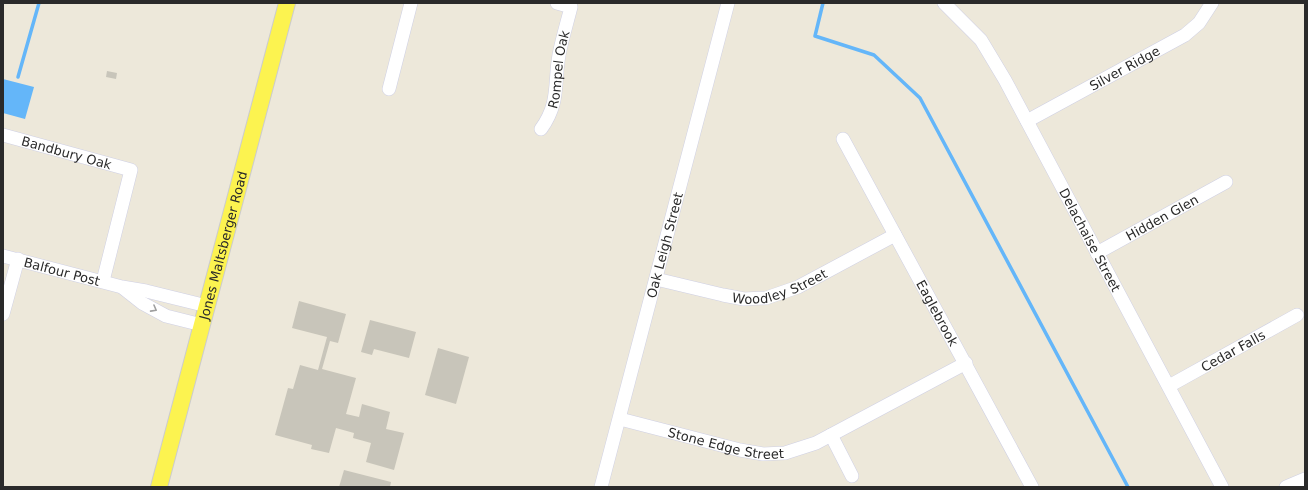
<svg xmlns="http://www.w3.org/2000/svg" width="1308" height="490" font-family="'DejaVu Sans',sans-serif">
	<rect width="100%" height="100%" fill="#ede8da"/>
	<!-- water -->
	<path fill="#64b6f9" d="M3 79 34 87 25 119 3 113Z"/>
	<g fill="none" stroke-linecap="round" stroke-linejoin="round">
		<!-- stream -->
		<g stroke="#64b6f9" stroke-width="3.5">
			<path d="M823 3 815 36 874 55 920 98 1128 487"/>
			<path d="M18 77 39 3"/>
		</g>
	</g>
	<!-- building -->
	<g fill="#c8c5ba">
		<path d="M107 71 117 73 116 79 106 77Z"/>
		<path d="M299 301 346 314 338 343 330 341 322 369 356 378 346 414 359 417 362 404 390 412 386 429 404 433 394 470 366 462 371 443 353 438 354 433 336 428 329 453 311 449 312 445 275 435 288 388 293 389 300 365 318 370 327 337 292 328Z"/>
		<path d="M370 320 416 332 409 358 374 349 372 355 361 352Z"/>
		<path d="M438 348 469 357 456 404 425 395Z"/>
		<path d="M344 470 391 482 390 487H339Z"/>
	</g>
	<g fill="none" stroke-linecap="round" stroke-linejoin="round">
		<!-- minor casing -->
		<g stroke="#cfd0e4" stroke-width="14">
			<g id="minor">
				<path id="s1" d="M944 3 981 40 1005 80 1222 487"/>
				<path d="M389 89 411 3"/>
				<path id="s2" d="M1027 121 1185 35 1199 23 1212 3"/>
				<path id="s3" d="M541 129C560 103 554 83 559 55 562 39 567 23 571 7L557 3"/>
				<path id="s4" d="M3 135 131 170 103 281"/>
				<path id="s5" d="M843 139 1032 487"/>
				<path id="s6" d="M1097 253 1226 182"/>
				<path id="s7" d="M3 256 122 287 146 291 207 306"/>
				<path id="s8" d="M656 279 723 295 744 299 766 298 798 287 895 235"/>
				<path d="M123 288 142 303 166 316 202 325"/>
				<path d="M3 314 18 259"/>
				<path id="s9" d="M1169 386 1297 315"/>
				<path id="s10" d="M620 419 740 450 763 454 785 453 816 443 966 363"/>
				<path d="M831 435 852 476"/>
				<path id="s11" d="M601 487 728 3"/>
				<path d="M1286 487 1305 479"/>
			</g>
		</g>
		<!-- major casing -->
		<g stroke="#ccc" stroke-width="18">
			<g id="major">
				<path id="s12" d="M159 487 287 3"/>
			</g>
		</g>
		<!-- minor -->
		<use href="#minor" stroke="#fff" stroke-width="13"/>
		<!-- major -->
		<use href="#major" stroke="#fcf350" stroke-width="16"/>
	</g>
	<!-- one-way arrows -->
	<defs><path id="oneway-chevron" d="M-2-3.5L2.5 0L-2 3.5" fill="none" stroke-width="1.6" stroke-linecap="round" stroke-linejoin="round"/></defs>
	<use stroke="#9f9f9f" href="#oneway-chevron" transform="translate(154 309) rotate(29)"/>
	<g text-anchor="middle" stroke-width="3" stroke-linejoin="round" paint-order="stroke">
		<!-- street labels -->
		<g font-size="13" fill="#2a2a2a" stroke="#fff">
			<text dy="5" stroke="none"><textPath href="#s2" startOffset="111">Silver Ridge</textPath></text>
			<text dy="5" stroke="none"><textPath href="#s3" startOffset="63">Rompel Oak</textPath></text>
			<text dy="5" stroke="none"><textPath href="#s4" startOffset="66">Bandbury Oak</textPath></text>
			<text dy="5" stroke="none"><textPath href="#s6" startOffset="74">Hidden Glen</textPath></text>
			<text dy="5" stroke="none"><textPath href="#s1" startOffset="280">Delachaise Street</textPath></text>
			<text dy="5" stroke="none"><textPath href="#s12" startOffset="250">Jones Maltsberger Road</textPath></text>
			<text dy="5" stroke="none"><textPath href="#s11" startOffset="250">Oak Leigh Street</textPath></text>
			<text dy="5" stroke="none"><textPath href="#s7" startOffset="61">Balfour Post</textPath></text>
			<text dy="5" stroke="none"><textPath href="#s8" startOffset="128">Woodley Street</textPath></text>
			<text dy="5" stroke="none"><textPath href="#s5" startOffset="198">Eaglebrook</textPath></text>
			<text dy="5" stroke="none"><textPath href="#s9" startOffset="73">Cedar Falls</textPath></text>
			<text dy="5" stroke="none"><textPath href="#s10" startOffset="109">Stone Edge Street</textPath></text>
		</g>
	</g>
	<!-- border -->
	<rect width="1308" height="490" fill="none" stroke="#2a2a2a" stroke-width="8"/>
</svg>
